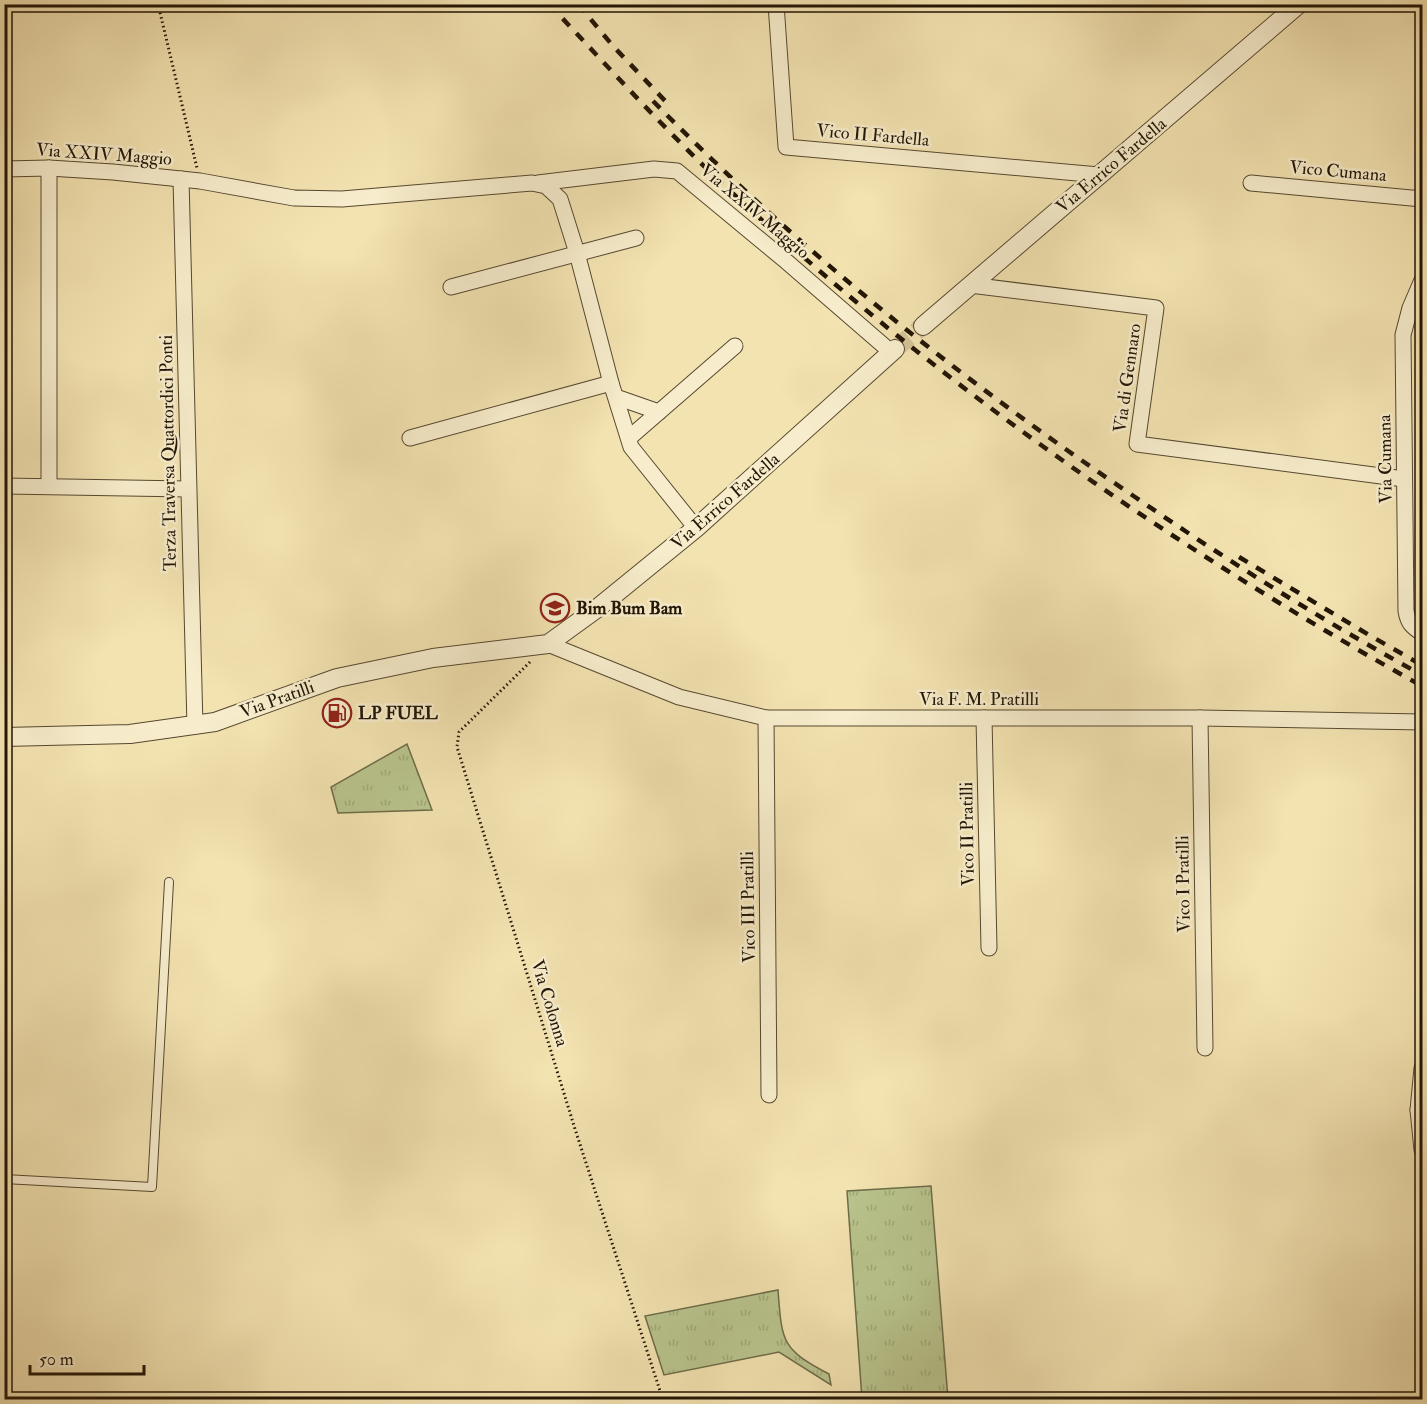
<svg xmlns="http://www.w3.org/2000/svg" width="1427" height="1404" font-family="'IM FELL Double Pica',serif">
	<defs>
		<pattern id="grass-tufts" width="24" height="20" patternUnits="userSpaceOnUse" patternTransform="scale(1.5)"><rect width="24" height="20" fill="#b9c48d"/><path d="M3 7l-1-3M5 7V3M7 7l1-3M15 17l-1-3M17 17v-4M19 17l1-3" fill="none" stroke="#9fa878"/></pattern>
	</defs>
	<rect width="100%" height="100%" fill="#f3e3b1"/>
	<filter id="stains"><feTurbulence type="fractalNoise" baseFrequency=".00333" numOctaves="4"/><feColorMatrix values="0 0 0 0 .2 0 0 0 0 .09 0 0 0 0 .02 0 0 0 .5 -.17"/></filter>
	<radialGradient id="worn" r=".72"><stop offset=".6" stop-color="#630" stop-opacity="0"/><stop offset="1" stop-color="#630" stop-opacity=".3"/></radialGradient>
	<!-- grass -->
	<g fill="url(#grass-tufts)" stroke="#6e6c49" stroke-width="1.5">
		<path d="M407 744 432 810 338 813 331 787Z"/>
		<path d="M931 1186 948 1399H862L847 1191Z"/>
		<path d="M778 1290C782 1342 781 1349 829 1374L831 1385 779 1352 664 1375 645 1316Z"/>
	</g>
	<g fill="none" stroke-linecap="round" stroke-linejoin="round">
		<!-- tertiary-tunnel -->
		<path stroke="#d4c497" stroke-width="18" stroke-dasharray="18 9" stroke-linecap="butt" d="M895 349 923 326"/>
		<!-- service casing -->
		<g stroke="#564830" stroke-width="10">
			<path id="service" d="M4 1179 152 1187 169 882"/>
		</g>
		<!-- minor casing -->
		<g stroke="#564830" stroke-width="17">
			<g id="minor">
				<path d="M776 4 786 147 1099 175"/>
				<path d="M49 168V486"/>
				<path d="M4 169 49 168 113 172 200 181 294 198 342 199 532 183 546 186 560 199 577 253 611 383 631 447 696 528"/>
				<path d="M181 179 195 726"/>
				<path d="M538 183 654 169 677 171 787 262 891 352"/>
				<path d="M1251 183 1422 199"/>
				<path d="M1422 280 1410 308 1403 335 1406 611C1408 623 1412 627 1422 633"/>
				<path d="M970 285 1156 308 1137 444 1404 479"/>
				<path d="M451 287 636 238"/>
				<path d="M616 397 659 412"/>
				<path d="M410 438 611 383"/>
				<path d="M629 438 735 346"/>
				<path d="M4 486 188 489"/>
				<path d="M548 644 679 697 766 718H1200L1422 722"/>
				<path d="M766 718 769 1095"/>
				<path d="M984 718 989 948"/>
				<path d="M1200 718 1205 1048"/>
				<path d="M1422 1068 1418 1110H1422"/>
				<path d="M1418 1110 1422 1150"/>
			</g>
		</g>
		<!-- tertiary casing -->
		<g stroke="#564830" stroke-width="20">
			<g id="tertiary">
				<path d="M923 326 1299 4"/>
				<path d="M4 737 130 734 215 722 337 678 433 658 548 644 599 607 696 528 895 349"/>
			</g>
		</g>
		<!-- path -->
		<g stroke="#221505" stroke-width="3" stroke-dasharray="1.5 3" stroke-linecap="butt">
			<path d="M158 4 197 168"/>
			<path d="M530 662 459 732 457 747 575 1129 663 1400"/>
		</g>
		<!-- service -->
		<use href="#service" stroke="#f7edcc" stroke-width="8"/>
		<!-- minor -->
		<use href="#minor" stroke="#f7edcc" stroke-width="15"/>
		<!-- tertiary -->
		<use href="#tertiary" stroke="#f7edcc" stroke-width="18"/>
		<!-- rail -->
		<g stroke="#221505" stroke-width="4.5" stroke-dasharray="10 10" stroke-linecap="butt">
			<path d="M549 4C612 71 673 139 741 201 946 390 1179 551 1422 686"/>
			<path d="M578 4 613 46 669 105"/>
			<path d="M653 101C801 252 960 379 1135 497 1228 561 1323 621 1422 675"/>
			<path d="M1239 557 1369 635 1420 664"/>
		</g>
	</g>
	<!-- icons -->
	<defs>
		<g id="school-ring" transform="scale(1.5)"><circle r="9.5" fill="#f7edcc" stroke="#8f2418" stroke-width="1.5"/><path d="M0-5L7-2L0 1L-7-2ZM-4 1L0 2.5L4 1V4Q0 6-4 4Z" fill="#8f2418"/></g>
		<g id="fuel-ring" transform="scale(1.5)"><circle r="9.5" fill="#f7edcc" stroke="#8f2418" stroke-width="1.5"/><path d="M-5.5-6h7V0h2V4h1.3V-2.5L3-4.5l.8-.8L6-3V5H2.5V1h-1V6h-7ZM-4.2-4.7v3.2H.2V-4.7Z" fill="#8f2418"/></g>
	</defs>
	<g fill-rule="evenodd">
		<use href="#school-ring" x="555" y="608"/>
		<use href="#fuel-ring" x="337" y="713"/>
	</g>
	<g text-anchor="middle" stroke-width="5" stroke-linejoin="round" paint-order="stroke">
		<!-- street labels -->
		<g font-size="18" fill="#221505" stroke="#f7edcc">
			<text transform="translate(873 135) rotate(5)" y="6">Vico II Fardella</text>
			<text transform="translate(104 154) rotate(4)" y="6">Via XXIV Maggio</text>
			<text transform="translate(1111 165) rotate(-40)" y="6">Via Errico Fardella</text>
			<text transform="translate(1338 171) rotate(5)" y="6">Vico Cumana</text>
			<text transform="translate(755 211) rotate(40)" y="6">Via XXIV Maggio</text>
			<text transform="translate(1127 378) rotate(-82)" y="6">Via di Gennaro</text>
			<text transform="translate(168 453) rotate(-91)" y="6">Terza Traversa Quattordici Ponti</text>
			<text transform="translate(1385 459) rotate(-91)" y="6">Via Cumana</text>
			<text transform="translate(725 501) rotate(-41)" y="6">Via Errico Fardella</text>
			<text transform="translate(277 699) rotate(-20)" y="6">Via Pratilli</text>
			<text x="979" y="705">Via F. M. Pratilli</text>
			<text transform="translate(967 834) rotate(-91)" y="6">Vico II Pratilli</text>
			<text transform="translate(1183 884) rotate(-91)" y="6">Vico I Pratilli</text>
			<text transform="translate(748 907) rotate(-91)" y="6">Vico III Pratilli</text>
			<text transform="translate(550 1003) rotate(73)" y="6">Via Colonna</text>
		</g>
		<!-- poi labels -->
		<g font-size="18" font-weight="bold" fill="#221505" stroke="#f7edcc" text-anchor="start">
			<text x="576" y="614">Bim Bum Bam</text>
			<text x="358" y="719">LP FUEL</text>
		</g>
	</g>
	<!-- margin -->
	<rect width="1427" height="1404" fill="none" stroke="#f3e3b1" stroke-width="24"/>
	<rect x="6" y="6" width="1415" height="1392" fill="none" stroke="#221505" stroke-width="3"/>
	<rect x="12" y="12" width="1403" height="1380" fill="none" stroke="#221505" stroke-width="1.5"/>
	<!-- scale -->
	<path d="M30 1365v9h114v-9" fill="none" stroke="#221505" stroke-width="3"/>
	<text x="39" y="1365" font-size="18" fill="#221505" stroke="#f7edcc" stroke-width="4.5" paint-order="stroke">50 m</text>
	<rect width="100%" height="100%" filter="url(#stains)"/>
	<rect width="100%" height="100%" fill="url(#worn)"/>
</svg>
